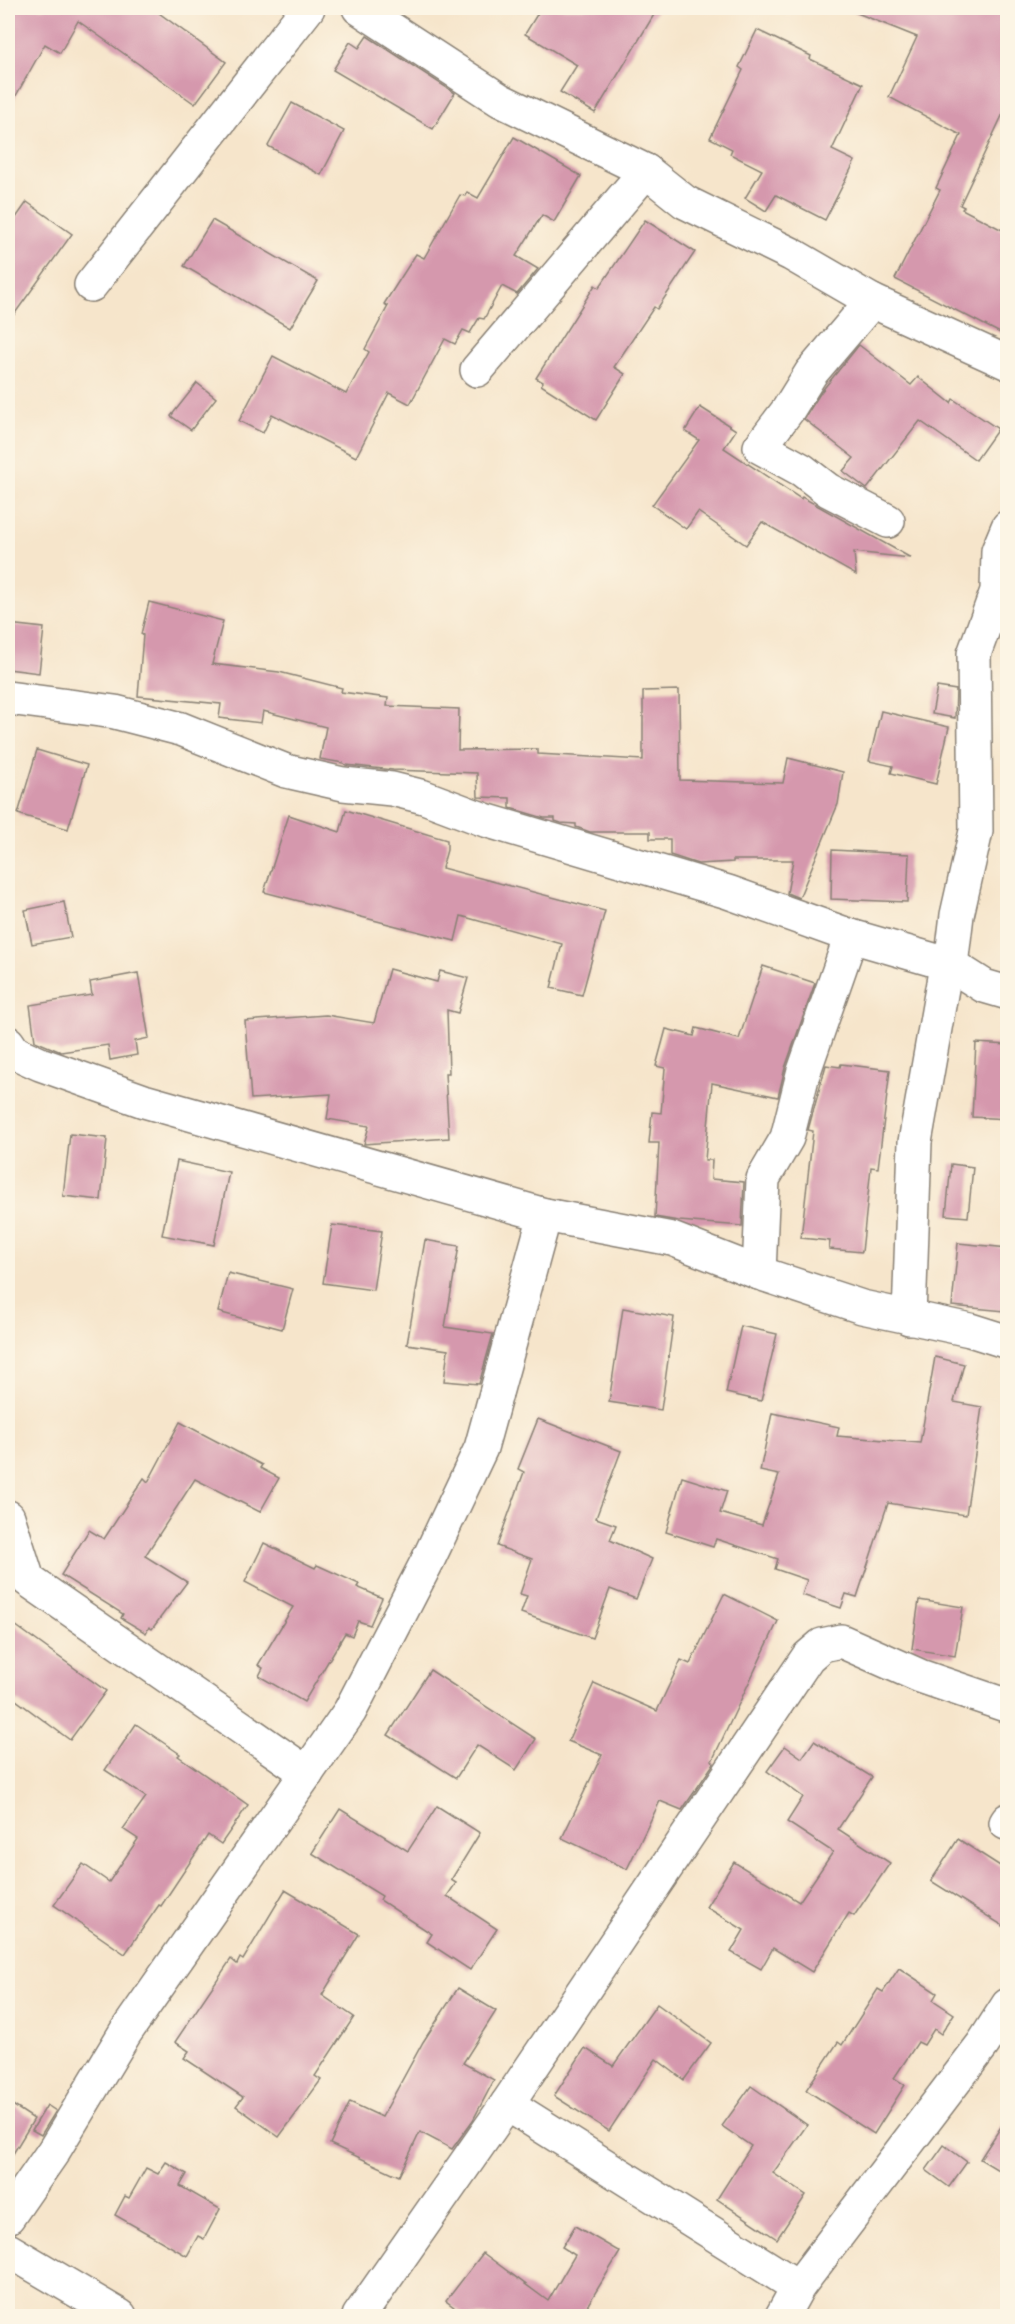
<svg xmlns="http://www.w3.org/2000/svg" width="1015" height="2324" font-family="Mali,sans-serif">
	<rect width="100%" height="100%" fill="#fcf5e5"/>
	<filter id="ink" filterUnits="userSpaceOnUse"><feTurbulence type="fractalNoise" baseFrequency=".0167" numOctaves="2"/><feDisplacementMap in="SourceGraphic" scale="12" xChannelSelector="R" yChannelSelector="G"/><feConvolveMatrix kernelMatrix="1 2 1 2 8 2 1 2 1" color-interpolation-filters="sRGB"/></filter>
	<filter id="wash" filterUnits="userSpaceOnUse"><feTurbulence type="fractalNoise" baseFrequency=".008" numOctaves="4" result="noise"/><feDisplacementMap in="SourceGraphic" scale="24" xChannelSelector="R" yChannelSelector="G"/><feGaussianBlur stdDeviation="1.35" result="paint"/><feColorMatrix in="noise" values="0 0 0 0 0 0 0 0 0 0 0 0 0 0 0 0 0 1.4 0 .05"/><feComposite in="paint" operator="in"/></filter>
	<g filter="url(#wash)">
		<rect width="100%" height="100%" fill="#f6e5cb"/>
		<g id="blocks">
			<!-- building -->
			<g fill="#d598ad">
				<path d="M8 8H152L226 62 195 104 78 21 60 53 45 44 8 110Z"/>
				<path d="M541 8H658L595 113 560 92 577 65 525 34Z"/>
				<path d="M847 8H1008V103L960 205 964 207 962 209 1008 233V337L895 279 940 190 936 188 961 135 889 97 917 37 847 9Z"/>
				<path d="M757 30 811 56 810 59 863 84 832 150 855 161 825 220 776 195 766 211 745 198 762 170 730 154 732 149 710 138 743 70 739 67Z"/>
				<path d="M367 36 455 93 433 129 333 70 350 42 359 48Z"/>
				<path d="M292 103 344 131 321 175 268 146Z"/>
				<path d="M514 137 581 176 554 222 542 215 516 256 538 269 517 294 502 286 484 319 479 318 470 333 463 330 455 344 445 339 410 404 389 393 356 457 272 414 263 433 239 421 273 356 346 394 369 352 365 349 388 306 384 304 416 254 424 258 460 195 465 196 467 192 478 198Z"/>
				<path d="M27 202 72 234 8 323V229Z"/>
				<path d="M212 220 318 281 290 328 184 266Z"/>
				<path d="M645 220 695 252 657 309 654 307 614 367 625 374 596 420 541 385 543 382 536 378 595 285 599 288Z"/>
				<path d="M859 345 911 385 918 377 951 403 953 399 998 429 976 460 920 421 867 489 843 471 854 458 804 419 821 392Z"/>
				<path d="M197 383 216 398 191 430 171 416Z"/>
				<path d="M700 407 736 430 724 448 801 499 802 497 911 558 854 552 856 575 762 522 746 545 698 512 686 529 652 505 699 440 685 431Z"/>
				<path d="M149 602 223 621 212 664 279 672 342 688 341 692 388 698 387 706 459 709 458 750 538 749V754L643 760V691L679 690 680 780 783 783 788 758 843 772 838 804 799 898 787 893 793 860H733V862L698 864 670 855V839H650V832H590L576 827V824L561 823 555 821V818H544L510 808V798L478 797 477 773 393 770 346 765 343 763 320 759 326 727 263 711 261 723 219 718 221 704 138 696 143 635 141 634Z"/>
				<path d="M8 624 44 628 39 673 8 669Z"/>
				<path d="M937 687 956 690 955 718 932 714Z"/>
				<path d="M881 711 949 727 936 784 891 773 893 766 869 761Z"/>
				<path d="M37 750 87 765 68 829 18 814Z"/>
				<path d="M346 810 447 840V850L442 868 605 911 582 995 551 988 562 944 461 916 455 941 264 892 289 815 340 832Z"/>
				<path d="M832 850 909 854 907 902 831 899Z"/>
				<path d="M64 902 71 937 32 944 25 910Z"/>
				<path d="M763 966 815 983 785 1068 778 1097 712 1083 705 1160H712L711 1179 744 1182 742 1226 679 1221 655 1217 659 1143H649L652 1112 661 1113 665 1068 656 1066 666 1029 694 1036 696 1028 739 1039Z"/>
				<path d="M389 969 437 982 440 971 468 978 458 1013 447 1010 449 1073H445L449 1138 364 1144 369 1126 327 1119 331 1094 251 1099 245 1021 326 1015 374 1023Z"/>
				<path d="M138 973 149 1038 135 1041 137 1055 110 1060 108 1045 61 1052 35 1041 30 1005 92 995 90 982Z"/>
				<path d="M976 1043 1008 1045V1119L972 1117Z"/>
				<path d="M841 1064 890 1070 878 1168 871 1167 862 1252 829 1249 830 1241 801 1238 813 1131 808 1130 826 1065 840 1067Z"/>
				<path d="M70 1134 107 1138 101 1200 63 1196Z"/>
				<path d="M177 1161 229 1172 214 1245 162 1235Z"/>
				<path d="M951 1164 973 1167 968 1217 946 1215Z"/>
				<path d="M332 1225 382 1231 373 1290 323 1283Z"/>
				<path d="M425 1240 459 1246 445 1327 493 1334 479 1384 444 1381 448 1350 407 1344Z"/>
				<path d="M958 1243 1008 1248 1005 1311 952 1306Z"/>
				<path d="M228 1273 293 1289 282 1329 218 1312Z"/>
				<path d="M623 1308 674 1317 661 1410 609 1402Z"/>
				<path d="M741 1326 777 1334 761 1401 726 1393Z"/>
				<path d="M935 1357 964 1364 954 1402 982 1407 966 1515 888 1503 857 1597 846 1594 841 1608 802 1595 807 1580 775 1569 778 1559 716 1539 713 1547 666 1532 682 1477 727 1491 720 1513 762 1525 779 1475 760 1471 772 1413 839 1427 837 1436 920 1443Z"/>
				<path d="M538 1419 621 1451 596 1518 616 1525 610 1540 652 1559 636 1599 610 1589 592 1638 521 1613 527 1596 520 1594 532 1559 497 1546 524 1472 518 1469Z"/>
				<path d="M180 1422 262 1465 260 1468 279 1478 260 1512 195 1479 145 1556 187 1582 152 1629 149 1627 146 1633 121 1618 123 1614 61 1575 89 1530 104 1539 144 1478 148 1482Z"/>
				<path d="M264 1543 315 1568 317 1565 359 1584 357 1587 382 1598 370 1625 358 1621 352 1636 345 1633 304 1702 259 1676 263 1668 258 1665 293 1607 245 1582Z"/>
				<path d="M724 1594 778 1621 712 1761 714 1763 682 1810 660 1801 627 1869 562 1838 602 1755 568 1741 594 1683 657 1711 681 1660 690 1664Z"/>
				<path d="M919 1600 963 1607 955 1656 912 1649Z"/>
				<path d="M8 1620 106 1691 70 1740 8 1694Z"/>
				<path d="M430 1670 536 1739 516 1770 477 1745 456 1778 388 1735Z"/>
				<path d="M136 1724 180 1754 178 1756 248 1805 221 1844 208 1835 161 1906 159 1905 125 1954 54 1905 83 1864 109 1882 138 1839 123 1829 146 1797 105 1770Z"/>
				<path d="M814 1741 872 1777 838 1829 890 1863 854 1916 849 1913 812 1972 773 1948 761 1969 731 1952 744 1930 706 1907 734 1862 799 1902 833 1852 787 1822 803 1797 767 1771 785 1746 802 1758Z"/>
				<path d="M437 1806 480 1833 451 1880 456 1883 447 1896 497 1929 470 1970 427 1942 432 1934 380 1900 382 1896 312 1853 340 1809 408 1851Z"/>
				<path d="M958 1839 1008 1871V1929L931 1881Z"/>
				<path d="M285 1890 359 1934 322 1995 354 2017 315 2076 321 2080 279 2137 236 2106 243 2097 184 2058 189 2051 175 2042 231 1959 237 1964 240 1958 243 1960Z"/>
				<path d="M899 1968 937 1993 933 2000 954 2014 941 2034 934 2029 924 2045 918 2042 894 2078 905 2085 874 2134 806 2090 838 2042 842 2045 878 1989 883 1992Z"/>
				<path d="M458 1988 496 2011 463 2063 494 2080 473 2120 452 2149 420 2132 399 2176 330 2144 350 2102 382 2117 423 2042Z"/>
				<path d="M657 2004 711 2043 684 2080 656 2059 609 2131 554 2096 585 2048 613 2066Z"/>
				<path d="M751 2086 807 2125 773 2173 806 2195 777 2239 717 2199 751 2146 722 2126Z"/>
				<path d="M8 2102 34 2119 8 2162Z"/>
				<path d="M47 2105 56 2111 41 2135 32 2130Z"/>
				<path d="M1008 2116V2176L980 2159Z"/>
				<path d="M944 2145 967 2162 949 2187 926 2170Z"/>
				<path d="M166 2162 187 2174 180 2186 220 2209 204 2239 198 2236 187 2256 115 2215 125 2196 129 2198 146 2168 158 2174Z"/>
				<path d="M575 2226 620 2252 581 2316H466L446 2301 483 2253 548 2301 575 2255 562 2247Z"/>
			</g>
		</g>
	</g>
	<g filter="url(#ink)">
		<use href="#blocks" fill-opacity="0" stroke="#898074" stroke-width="1.5"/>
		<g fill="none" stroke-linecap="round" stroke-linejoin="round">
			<!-- minor casing -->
			<g stroke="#898074" stroke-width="36">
				<g id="minor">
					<path d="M359 8 500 100 646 171 685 202 791 254 872 301 1008 363"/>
					<path d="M91 285 308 8"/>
					<path d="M872 301 811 373 788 410 760 447 802 470 828 490 888 521"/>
					<path d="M477 370 646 171"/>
					<path d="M8 698 115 712 181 729 286 771 343 784 392 789 424 797 485 820 728 892 851 936 951 965 984 986 1008 993"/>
					<path d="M8 1043 14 1052 40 1064 144 1101 545 1215 672 1239 759 1273 862 1307 970 1330 1008 1342"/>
					<path d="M759 1273 763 1179 787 1138 803 1074 851 936"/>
					<path d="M909 1318 915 1142 944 977 951 965 957 915 976 831 974 654 997 591 998 551 1008 527"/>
					<path d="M8 1517 28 1580 307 1773"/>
					<path d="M1006 1823 1008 1820"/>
					<path d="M507 2104 798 2287"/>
					<path d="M8 2217 53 2152 125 2033 350 1711 428 1560 481 1448 545 1215"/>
					<path d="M8 2250 120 2316"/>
					<path d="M359 2316 507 2104 808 1657 822 1645 841 1641 920 1676 1008 1706"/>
					<path d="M782 2316 798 2287 983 2044 1008 2005"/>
				</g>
			</g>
			<!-- minor -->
			<use href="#minor" stroke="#fff" stroke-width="33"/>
		</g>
	</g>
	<!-- margin -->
	<rect width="1015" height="2324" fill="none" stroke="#fcf5e5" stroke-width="30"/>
</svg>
